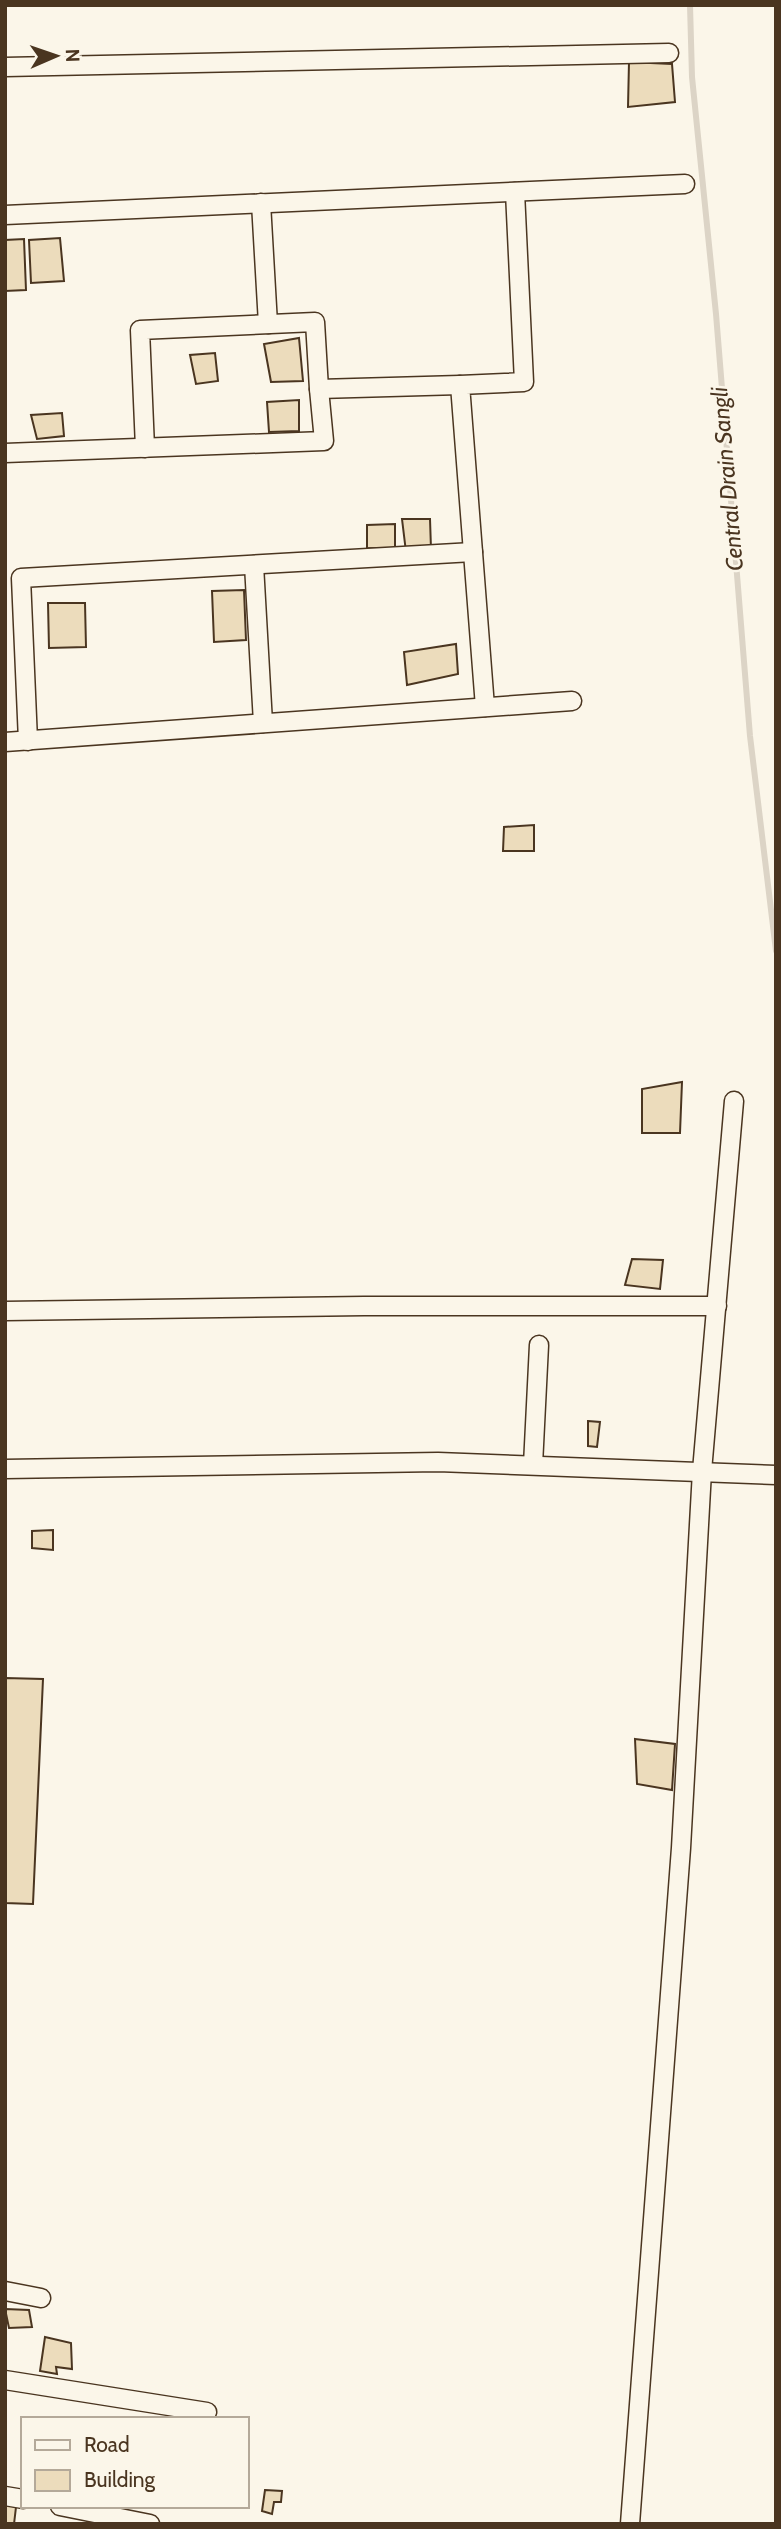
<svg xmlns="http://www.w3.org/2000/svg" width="781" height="2529" font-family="Cabin,sans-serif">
	<rect width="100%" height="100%" fill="#fbf6e9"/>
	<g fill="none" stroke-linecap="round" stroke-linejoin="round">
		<!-- stream -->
		<path stroke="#dcd4c6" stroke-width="6" d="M690 5 692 77 716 314 750 736 776 951"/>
	</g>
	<!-- building -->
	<g fill="#ecdcbc" stroke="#4a3520" stroke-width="2">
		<path d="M629 62 672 64 675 102 628 107Z"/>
		<path d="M60 238 64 281 31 283 29 240Z"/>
		<path d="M24 239 26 290 5 291V240Z"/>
		<path d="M299 338 303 381 271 382 264 344Z"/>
		<path d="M215 353 218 381 196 384 190 355Z"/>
		<path d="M299 400V431L269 432 267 402Z"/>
		<path d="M62 413 64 436 37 439 31 415Z"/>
		<path d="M402 519H430L431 549 406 552Z"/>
		<path d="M395 524V549L367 548V525Z"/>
		<path d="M244 590 246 640 214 642 212 591Z"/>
		<path d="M48 603H85L86 647 49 648Z"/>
		<path d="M456 644 458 674 407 685 404 652Z"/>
		<path d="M534 825V851H503L504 827Z"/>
		<path d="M682 1082 680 1133H642V1089Z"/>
		<path d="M632 1259 663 1260 660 1289 625 1285Z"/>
		<path d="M588 1421 600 1422 597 1447 588 1446Z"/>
		<path d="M53 1530V1550L32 1548V1531Z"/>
		<path d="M5 1678 43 1679 33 1904 5 1903Z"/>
		<path d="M635 1739 675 1744 672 1790 637 1784Z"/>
		<path d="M5 2309 29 2310 32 2327 9 2328Z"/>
		<path d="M45 2337 71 2343 72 2369 56 2367 57 2374 40 2371Z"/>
		<path d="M265 2490 282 2491 281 2502H274L272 2514 262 2511Z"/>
		<path d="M5 2504 16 2507 14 2524H5Z"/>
	</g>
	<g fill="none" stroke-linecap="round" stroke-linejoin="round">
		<!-- street casing -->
		<g stroke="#4a3520" stroke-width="21">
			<g id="street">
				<path d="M5 67 669 53"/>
				<path d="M261 203 268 324"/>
				<path d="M5 215 685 184"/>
				<path d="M145 448 140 330 315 322 319 389"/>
				<path d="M5 453 324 441 319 389 460 385"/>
				<path d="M254 565 263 723"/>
				<path d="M485 707 460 385 524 382 515 192"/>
				<path d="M28 741 21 578 473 552"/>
				<path d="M5 742 572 701"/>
				<path d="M5 1311 364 1306H717"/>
				<path d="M533 1465 539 1345"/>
				<path d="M5 1469 438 1462 776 1475"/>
				<path d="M5 2291 41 2298"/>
				<path d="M5 2380 207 2412"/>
				<path d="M5 2496 23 2499"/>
				<path d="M60 2506 150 2524"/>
				<path d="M630 2524 681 1848 702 1471 734 1101"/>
			</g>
		</g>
		<!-- street -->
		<use href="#street" stroke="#fbf6e9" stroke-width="18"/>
	</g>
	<g text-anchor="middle" stroke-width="5" stroke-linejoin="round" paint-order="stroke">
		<!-- water labels -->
		<g font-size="23" font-style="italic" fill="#4a3520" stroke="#fbf6e9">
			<text transform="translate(727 479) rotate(-95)" y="8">Central Drain Sangli</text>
		</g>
	</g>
	<!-- border -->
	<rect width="781" height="2529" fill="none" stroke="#4a3520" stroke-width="14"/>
	<!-- legend -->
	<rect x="21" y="2417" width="228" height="91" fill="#fbf6e9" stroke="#b4a999" stroke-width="2"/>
	<rect x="35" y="2440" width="35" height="10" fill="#fbf6e9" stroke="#b4a999" stroke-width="2"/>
	<text x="84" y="2452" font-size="21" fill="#4a3520">Road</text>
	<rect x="35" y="2470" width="35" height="21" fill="#ecdcbc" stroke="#b4a999" stroke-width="2"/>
	<text x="84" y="2487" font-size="21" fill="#4a3520">Building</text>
	<!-- north arrow -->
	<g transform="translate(56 56) rotate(88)" stroke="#fbf6e9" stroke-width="5" paint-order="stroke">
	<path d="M0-5L12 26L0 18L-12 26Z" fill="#4a3520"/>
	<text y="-10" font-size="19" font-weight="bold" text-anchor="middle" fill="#4a3520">N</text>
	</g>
</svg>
